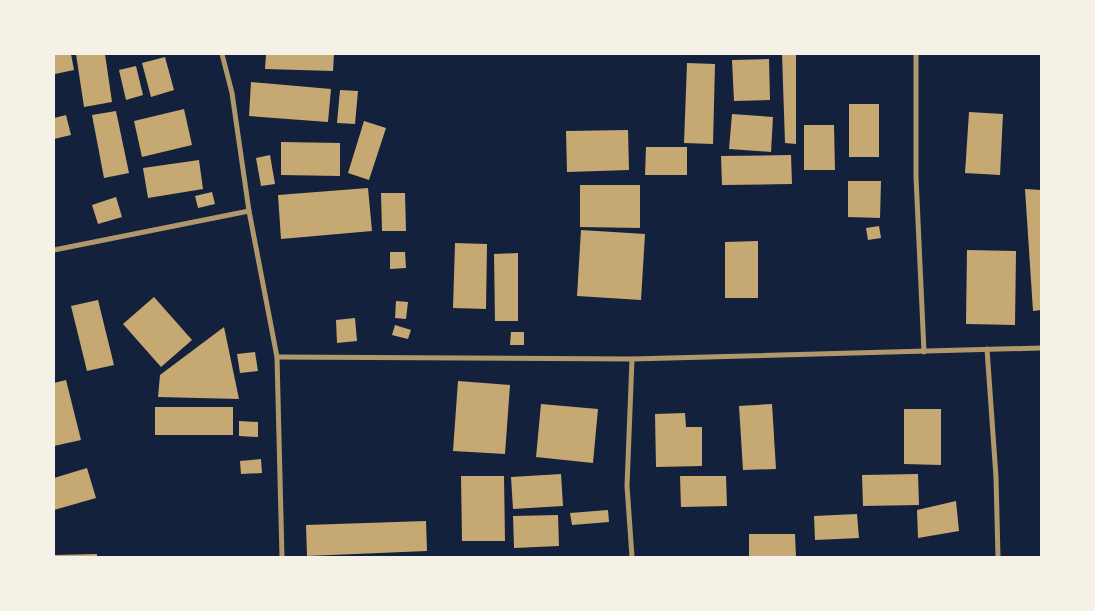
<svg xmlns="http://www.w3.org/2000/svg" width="1095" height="611" font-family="'Noto Sans',sans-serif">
	<rect width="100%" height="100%" fill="#14213d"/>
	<!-- building -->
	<g fill="#c6a872">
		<path d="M54 54H71L74 70 55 74 54 68Z"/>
		<path d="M76 54H105L112 102 84 107Z"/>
		<path d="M266 54H334L333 71 265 69Z"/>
		<path d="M782 54H796V144L785 143Z"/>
		<path d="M165 57 174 90 151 97 142 63Z"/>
		<path d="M769 59 770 100 734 101 732 60Z"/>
		<path d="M687 63 715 64 713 144 684 143Z"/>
		<path d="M136 66 143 95 126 100 119 70Z"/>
		<path d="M251 82 331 89 328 122 249 116Z"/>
		<path d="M340 90 358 91 355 124 337 123Z"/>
		<rect x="849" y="104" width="30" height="53"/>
		<path d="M184 109 192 145 142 157 134 121Z"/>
		<path d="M116 111 129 173 104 178 92 115Z"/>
		<path d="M969 112 1003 114 1000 175 965 173Z"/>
		<path d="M732 114 773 117 771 152 729 149Z"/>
		<path d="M66 115 71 135 54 139V118Z"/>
		<path d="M364 121 386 128 369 180 348 173Z"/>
		<path d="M804 125H834L835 170H804Z"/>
		<path d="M628 130 629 170 567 172 566 131Z"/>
		<path d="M281 142 340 143V176L281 175Z"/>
		<path d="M646 147H687V175H645Z"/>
		<path d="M270 155 275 184 261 186 256 158Z"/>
		<path d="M791 155 792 184 722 185 721 156Z"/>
		<path d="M199 160 203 189 148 198 143 168Z"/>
		<path d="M848 181H881L880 218 848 217Z"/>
		<path d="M580 185H640V228L580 227Z"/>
		<path d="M368 188 372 231 281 239 278 195Z"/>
		<path d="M1025 189 1041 190V310L1033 311Z"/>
		<path d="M212 192 215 204 198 208 195 196Z"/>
		<path d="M381 193H405L406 231H382Z"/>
		<path d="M116 197 122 217 98 224 92 205Z"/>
		<path d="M879 226 881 238 868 240 866 228Z"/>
		<path d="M581 230 645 234 641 300 577 296Z"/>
		<path d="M758 241V298H725V242Z"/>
		<path d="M455 243 487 244 486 309 453 308Z"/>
		<path d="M967 250 1016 251 1015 325 966 324Z"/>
		<path d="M390 252H405L406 268 390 269Z"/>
		<path d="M518 253V321H495L494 254Z"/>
		<path d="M154 297 192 340 161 367 123 324Z"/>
		<path d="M98 300 114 365 87 371 71 306Z"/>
		<path d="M396 301 408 302 406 319 395 318Z"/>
		<path d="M355 318 357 341 337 343 336 320Z"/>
		<path d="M395 325 411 330 408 339 392 335Z"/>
		<path d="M224 327 239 399 158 397 160 375Z"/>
		<path d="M511 332H524V345H510Z"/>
		<path d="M255 352 258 371 240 373 237 354Z"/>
		<path d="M66 380 81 440 54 446V383Z"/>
		<path d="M458 381 510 385 505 454 453 451Z"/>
		<path d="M541 404 598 409 593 463 536 457Z"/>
		<path d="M772 404 776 469 743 470 739 406Z"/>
		<rect x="155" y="407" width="78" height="28"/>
		<path d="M904 409H941V465L904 464Z"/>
		<path d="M685 413 686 427H702V466L656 467 655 414Z"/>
		<path d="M239 421 258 422V437L239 436Z"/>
		<path d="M261 459 262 473 241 474 240 461Z"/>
		<path d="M87 468 96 498 54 510V478Z"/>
		<path d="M561 474 563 506 513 509 511 477Z"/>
		<path d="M918 474 919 505 863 506 862 475Z"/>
		<path d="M461 476H504L505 541H462Z"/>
		<path d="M680 476H726L727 506 681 507Z"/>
		<path d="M956 501 959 531 918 538 917 510Z"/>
		<path d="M608 510 609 522 572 525 570 513Z"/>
		<path d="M857 514 859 538 815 540 814 516Z"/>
		<path d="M558 515 559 546 514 548 513 516Z"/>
		<path d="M426 521 427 551 307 556 306 525Z"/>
		<path d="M749 534H795L796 557H749Z"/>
		<path d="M97 554V557H54V555Z"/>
	</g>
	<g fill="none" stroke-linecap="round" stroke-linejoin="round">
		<!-- minor -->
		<g stroke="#b1986c" stroke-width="5">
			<path d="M222 54 232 93 249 211 277 357 282 557"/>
			<path d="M916 54V177L924 352"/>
			<path d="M54 250 249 211"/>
			<path d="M987 349 996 477 998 557"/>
			<path d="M277 357 632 359 1041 348"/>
			<path d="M632 557 627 486 632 359"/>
		</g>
	</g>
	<!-- border -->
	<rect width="1095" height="611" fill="none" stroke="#f6f1e7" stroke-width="110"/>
</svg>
